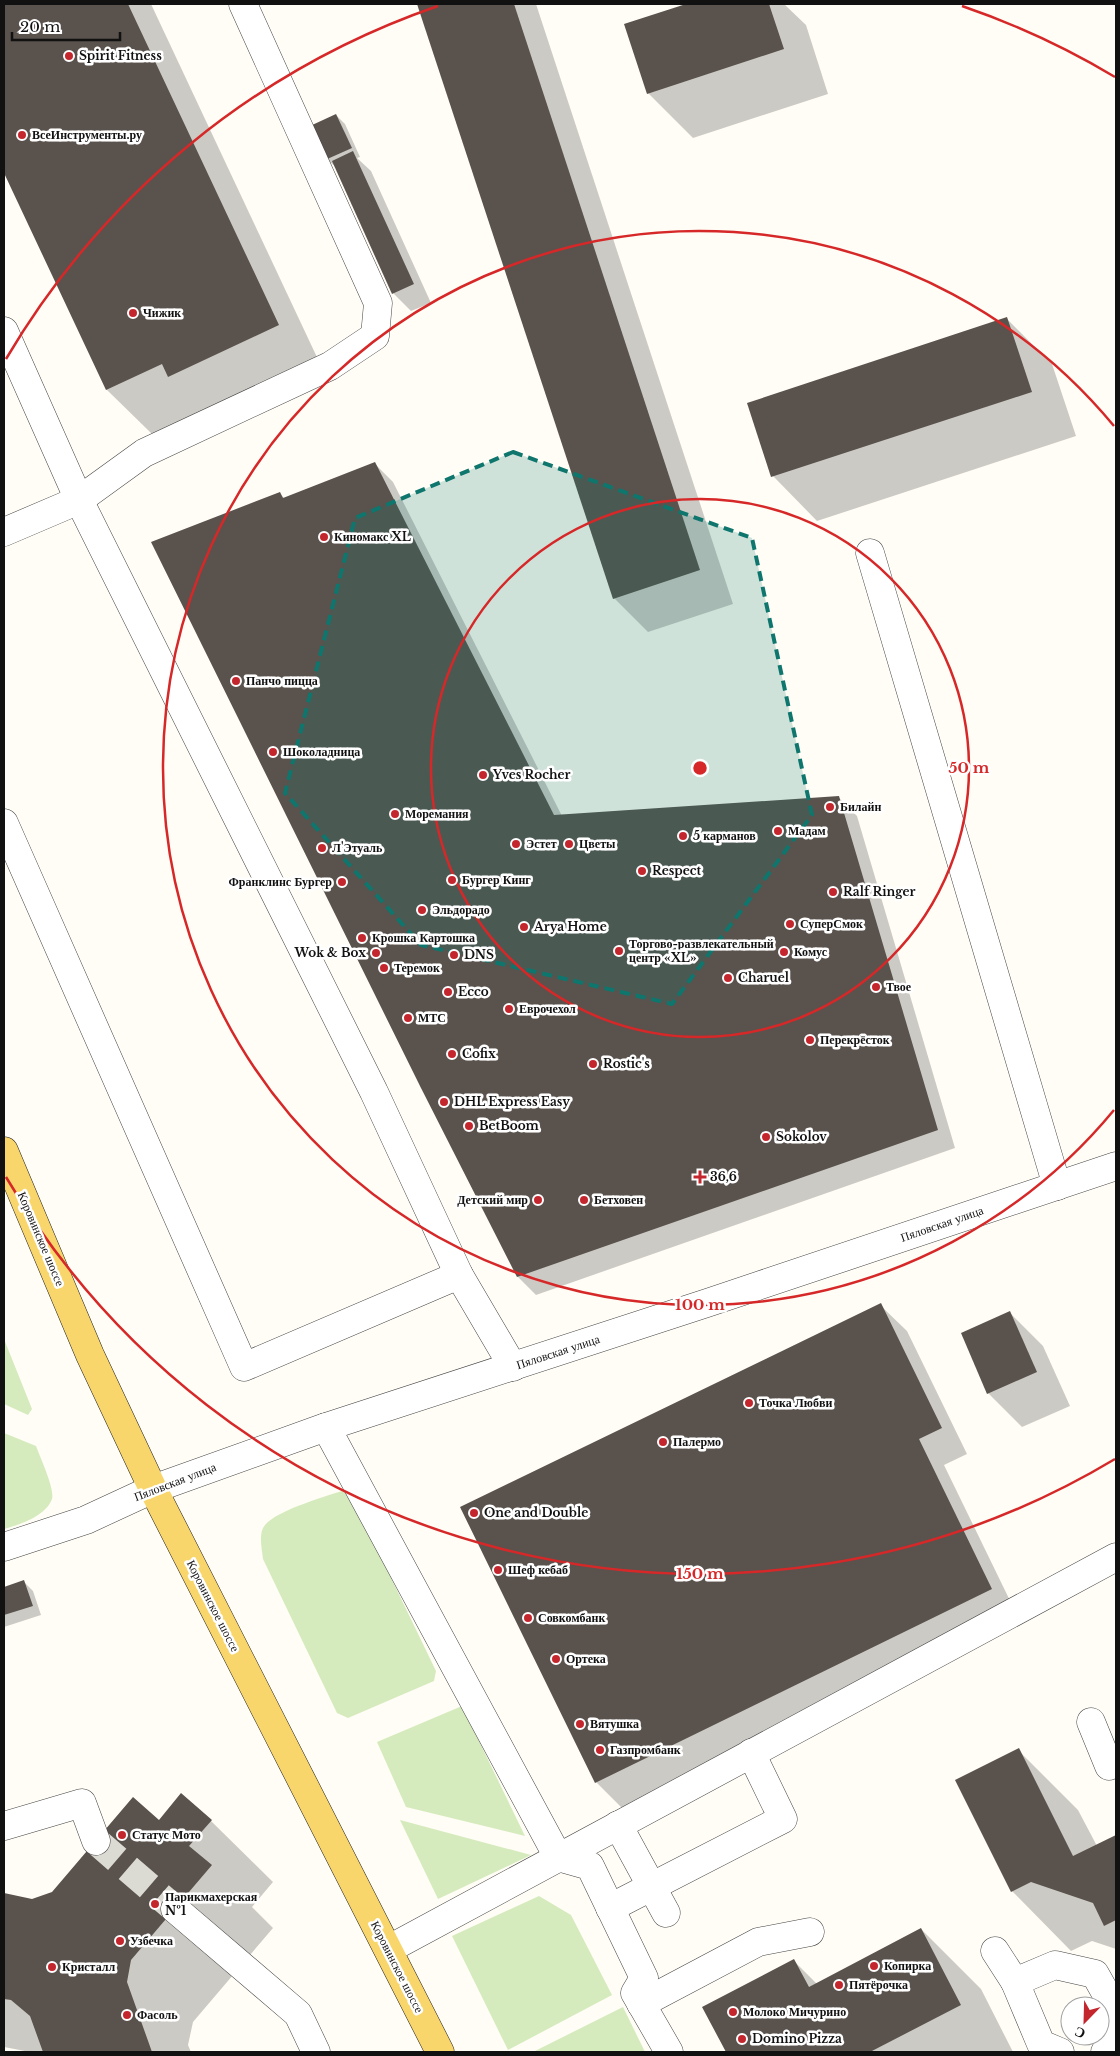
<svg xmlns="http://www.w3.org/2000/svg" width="1120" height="2056" font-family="'Libre Baskerville',serif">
	<rect width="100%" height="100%" fill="#fffdf5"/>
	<!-- green -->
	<g fill="#d5ebbd">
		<path d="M4 1339 32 1409 28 1415 4 1404Z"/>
		<path d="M4 1433 36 1446C40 1457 55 1489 52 1499 46 1516 19 1525 4 1529Z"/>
		<path d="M348 1489 436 1671 434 1681 348 1718 337 1713 263 1559C262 1549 258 1533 265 1525 277 1510 330 1495 348 1489Z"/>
		<path d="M462 1706 525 1836 406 1807 377 1742Z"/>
		<path d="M400 1820 531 1855 438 1899Z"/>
		<path d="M539 1896 571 1915 612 1995 508 2050 452 1936Z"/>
		<path d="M623 2007 645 2052H533Z"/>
	</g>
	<!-- shadow -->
	<g fill="#0003">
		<path d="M4 4H151L323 370 152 434 107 390 4 170Z"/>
		<path d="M418 4H536L733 604 648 632 614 598Z"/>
		<path d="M690 4H784L806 25 828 94 693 138 648 93 625 25Z"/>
		<path d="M336 115 345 124 360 157 357 158 371 171 431 303 411 311 394 294 336 167 326 159Z"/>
		<path d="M1007 319 1052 364 1076 436 817 521 773 476Z"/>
		<path d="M375 464 393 482 562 816 839 798 857 816 955 1148 536 1295 518 1277 279 493 285 499Z"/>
		<path d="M880 1305 907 1331 967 1454 944 1465 1017 1615 622 1808 596 1782Z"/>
		<path d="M1010 1313 1043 1346 1070 1406 1022 1427 988 1393Z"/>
		<path d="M24 1582 33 1591 41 1615 4 1627V1588Z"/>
		<path d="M1018 1750 1078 1810 1097 1846 1116 1836V1949L1092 1941 1071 1951 1012 1891Z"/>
		<path d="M211 1821 273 1882 252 1907 273 1928 193 2022 188 2045 191 2052H30L4 2047V1895L32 1901 53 1893 159 1822Z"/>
		<path d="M921 1929 981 1989 1013 2052H727L704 2008 794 1961 817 1984Z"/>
	</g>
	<!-- building -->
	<g fill="#5a524d">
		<path d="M4 4H128L279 325 168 377 162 364 106 390 4 173Z"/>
		<path d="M417 4H514L700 570 613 599Z"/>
		<path d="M686 4H769L784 49 647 94 624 24Z"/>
		<path d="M336 114 352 148 325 160 310 126Z"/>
		<path d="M353 151 414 284 392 294 332 161Z"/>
		<path d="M1007 317 1032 392 771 477 747 403Z"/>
		<path d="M375 462 554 815 839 796 938 1130 517 1277 421 1088 151 542 280 492 283 498Z"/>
		<path d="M881 1303 942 1428 919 1439 992 1589 595 1783 460 1507Z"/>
		<path d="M1010 1311 1037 1372 987 1394 961 1333Z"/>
		<path d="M24 1580 33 1606 4 1615V1587Z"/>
		<path d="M1019 1748 1073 1856 1116 1835V1920L1104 1926 1093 1903 1031 1882 1011 1892 955 1780Z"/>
		<path d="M181 1793 212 1820 189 1846 212 1865 131 1960 127 1982 152 2052H43L30 2016 11 2000 4 1999V1893L32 1899 52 1892 133 1797 159 1820Z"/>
		<path d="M921 1928 961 2005 870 2052H726L702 2007 794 1959 809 1987Z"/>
	</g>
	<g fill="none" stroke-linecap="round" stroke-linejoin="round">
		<!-- minor-tunnel -->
		<path stroke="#dbdad3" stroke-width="28" stroke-dasharray="28 14" stroke-linecap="butt" d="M96 1841 175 1909"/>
		<!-- minor casing -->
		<g stroke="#444" stroke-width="29">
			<g id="minor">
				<path d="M4 331 79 500 374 1092 459 1275 513 1367"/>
				<path d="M4 532 79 500 144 453 330 366 375 336 378 303 243 4"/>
				<path d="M870 553 1057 1186"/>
				<path d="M4 823 244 1367 459 1275"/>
				<path d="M326 1427 558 1857 590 1866 644 1978 635 1993 669 2052"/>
				<path d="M4 1547 86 1520 153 1489 326 1427 707 1303 1116 1166"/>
				<path d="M1091 1722 1109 1766 1116 1763"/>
				<path d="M618 1825 666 1913"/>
				<path d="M4 1826 82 1803 96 1841"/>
				<path d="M610 1908 783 1819 751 1753"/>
				<path d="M175 1909 298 2014 316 2052"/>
				<path d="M389 1949 1116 1557"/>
				<path d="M995 1951 1015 1982 1041 2044 1060 2052"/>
				<path d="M1015 1982 1055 1965 1095 1974 1109 1999 1116 1995"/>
				<path d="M641 2004 758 1942 810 1932"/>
				<path d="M1105 2052 1111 2043 1109 1999"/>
			</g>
		</g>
		<!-- major casing -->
		<g stroke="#222" stroke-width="29">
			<path id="major" d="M4 1151 90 1355 153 1489 440 2052"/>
		</g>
		<!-- minor -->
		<use href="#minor" stroke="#fff" stroke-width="28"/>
		<!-- major -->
		<use href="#major" stroke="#f9d66b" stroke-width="28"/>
	</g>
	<!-- marked area -->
	<path fill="#0f766e" fill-opacity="0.2" stroke="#0f766e" stroke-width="4" stroke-dasharray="10 6" stroke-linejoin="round" d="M513 452 752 538 812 815 672 1004 421 945 285 793 355 518Z"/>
	<!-- distance rings -->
	<g fill="none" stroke="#d62828" stroke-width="2.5">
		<circle cx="700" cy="768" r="269"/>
		<path d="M1114 1110A537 537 0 1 1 1114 426"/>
		<path d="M1115 1459A806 806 0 0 1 6 1177M6 359A806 806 0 0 1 438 6M962 6A806 806 0 0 1 1115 77"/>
	</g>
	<!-- markers -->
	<g fill="#c4262e" stroke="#fff" stroke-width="2">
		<circle cx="69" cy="56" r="5"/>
		<circle cx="22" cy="135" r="5"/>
		<circle cx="133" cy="313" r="5"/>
		<circle cx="324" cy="537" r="5"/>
		<circle cx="236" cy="681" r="5"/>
		<circle cx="273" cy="752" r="5"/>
		<circle cx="483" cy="775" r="5"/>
		<circle cx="830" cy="807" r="5"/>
		<circle cx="395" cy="814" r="5"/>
		<circle cx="778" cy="831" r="5"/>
		<circle cx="683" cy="836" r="5"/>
		<circle cx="516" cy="844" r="5"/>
		<circle cx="569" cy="844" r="5"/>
		<circle cx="322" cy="848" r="5"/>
		<circle cx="642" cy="871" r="5"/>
		<circle cx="452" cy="880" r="5"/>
		<circle cx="342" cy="882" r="5"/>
		<circle cx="833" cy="892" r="5"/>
		<circle cx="422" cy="910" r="5"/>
		<circle cx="790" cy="924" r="5"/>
		<circle cx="524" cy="927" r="5"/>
		<circle cx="362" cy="938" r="5"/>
		<circle cx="619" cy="951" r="5"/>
		<circle cx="784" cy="952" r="5"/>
		<circle cx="376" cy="953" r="5"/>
		<circle cx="454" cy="955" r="5"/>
		<circle cx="384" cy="968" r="5"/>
		<circle cx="728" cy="978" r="5"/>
		<circle cx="876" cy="987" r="5"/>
		<circle cx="448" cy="992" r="5"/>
		<circle cx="509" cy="1009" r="5"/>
		<circle cx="408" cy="1018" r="5"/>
		<circle cx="810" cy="1040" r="5"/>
		<circle cx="452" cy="1054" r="5"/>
		<circle cx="593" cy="1064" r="5"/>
		<circle cx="444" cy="1102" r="5"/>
		<circle cx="469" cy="1126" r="5"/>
		<circle cx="766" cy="1137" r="5"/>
		<path d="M697.5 1169.5h5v5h5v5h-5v5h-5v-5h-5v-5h5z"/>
		<circle cx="538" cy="1200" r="5"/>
		<circle cx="584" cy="1200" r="5"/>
		<circle cx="749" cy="1403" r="5"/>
		<circle cx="663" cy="1442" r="5"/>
		<circle cx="474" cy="1513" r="5"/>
		<circle cx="498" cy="1570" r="5"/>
		<circle cx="528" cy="1618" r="5"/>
		<circle cx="556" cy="1659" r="5"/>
		<circle cx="580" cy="1724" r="5"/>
		<circle cx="600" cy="1750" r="5"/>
		<circle cx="122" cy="1835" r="5"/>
		<circle cx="155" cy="1904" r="5"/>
		<circle cx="120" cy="1941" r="5"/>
		<circle cx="874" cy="1966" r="5"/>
		<circle cx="52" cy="1967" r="5"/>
		<circle cx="839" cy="1985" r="5"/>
		<circle cx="733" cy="2012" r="5"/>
		<circle cx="127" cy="2015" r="5"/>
		<circle cx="742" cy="2039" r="5"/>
	</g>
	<g text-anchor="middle" stroke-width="5" stroke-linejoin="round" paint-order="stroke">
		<!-- poi labels -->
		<g font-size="12" font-weight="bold" fill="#111" stroke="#fff" text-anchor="start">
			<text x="79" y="60">Spirit Fitness</text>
			<text x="32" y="139">ВсеИнструменты.ру</text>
			<text x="143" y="317">Чижик</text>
			<text x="334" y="541">Киномакс XL</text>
			<text x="246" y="685">Панчо пицца</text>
			<text x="283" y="756">Шоколадница</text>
			<text x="493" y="779">Yves Rocher</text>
			<text x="840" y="811">Билайн</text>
			<text x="405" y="818">Моремания</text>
			<text x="788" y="835">Мадам</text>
			<text x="693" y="840">5 карманов</text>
			<text x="526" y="848">Эстет</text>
			<text x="579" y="848">Цветы</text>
			<text x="332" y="852">Л'Этуаль</text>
			<text x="652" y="875">Respect</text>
			<text x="462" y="884">Бургер Кинг</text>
			<text x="332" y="886" text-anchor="end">Франклинс Бургер</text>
			<text x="843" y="896">Ralf Ringer</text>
			<text x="432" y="914">Эльдорадо</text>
			<text x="800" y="928">СуперСмок</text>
			<text x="534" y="931">Arya Home</text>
			<text x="372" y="942">Крошка Картошка</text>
			<text x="629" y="948">Торгово-развлекательный<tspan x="629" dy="14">центр «XL»</tspan></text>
			<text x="794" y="956">Комус</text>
			<text x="366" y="957" text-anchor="end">Wok &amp; Box</text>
			<text x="464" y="959">DNS</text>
			<text x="394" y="972">Теремок</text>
			<text x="738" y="982">Charuel</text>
			<text x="886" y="991">Твое</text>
			<text x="458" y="996">Ecco</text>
			<text x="519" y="1013">Еврочехол</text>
			<text x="418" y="1022">МТС</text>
			<text x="820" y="1044">Перекрёсток</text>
			<text x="462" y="1058">Cofix</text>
			<text x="603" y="1068">Rostic's</text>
			<text x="454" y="1106">DHL Express Easy</text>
			<text x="479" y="1130">BetBoom</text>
			<text x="776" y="1141">Sokolov</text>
			<text x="710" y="1181">36,6</text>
			<text x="528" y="1204" text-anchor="end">Детский мир</text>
			<text x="594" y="1204">Бетховен</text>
			<text x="759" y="1407">Точка Любви</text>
			<text x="673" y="1446">Палермо</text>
			<text x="484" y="1517">One and Double</text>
			<text x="508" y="1574">Шеф кебаб</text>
			<text x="538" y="1622">Совкомбанк</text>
			<text x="566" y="1663">Ортека</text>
			<text x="590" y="1728">Вятушка</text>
			<text x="610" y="1754">Газпромбанк</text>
			<text x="132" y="1839">Статус Мото</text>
			<text x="165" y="1901">Парикмахерская<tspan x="165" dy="14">№1</tspan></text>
			<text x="130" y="1945">Узбечка</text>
			<text x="884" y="1970">Копирка</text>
			<text x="62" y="1971">Кристалл</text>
			<text x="849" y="1989">Пятёрочка</text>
			<text x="743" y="2016">Молоко Мичурино</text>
			<text x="137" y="2019">Фасоль</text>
			<text x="752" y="2043">Domino Pizza</text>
		</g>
		<!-- street labels -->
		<g font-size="12" fill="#111" stroke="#fff">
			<text transform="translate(942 1224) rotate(-19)" y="4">Пяловская улица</text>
			<text transform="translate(41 1239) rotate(67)" y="4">Коровинское шоссе</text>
			<text transform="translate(558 1352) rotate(-18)" y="4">Пяловская улица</text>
			<text transform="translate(175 1482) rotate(-21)" y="4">Пяловская улица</text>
			<text transform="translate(213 1606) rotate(63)" y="4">Коровинское шоссе</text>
			<text transform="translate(397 1967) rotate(63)" y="4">Коровинское шоссе</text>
		</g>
	</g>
	<circle cx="700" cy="768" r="8" fill="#d62828" stroke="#fff" stroke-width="2.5"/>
	<g font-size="15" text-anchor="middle" font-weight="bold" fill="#d62828" stroke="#fff" stroke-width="5" stroke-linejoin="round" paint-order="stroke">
		<text x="969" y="773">50 m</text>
		<text x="700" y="1310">100 m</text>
		<text x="700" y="1579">150 m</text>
	</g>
	<!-- border -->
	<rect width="1120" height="2056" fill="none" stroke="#111111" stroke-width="10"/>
	<!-- north arrow -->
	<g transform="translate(1085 2021) rotate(203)"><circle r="24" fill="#ffffff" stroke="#a0a0a0"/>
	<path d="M0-4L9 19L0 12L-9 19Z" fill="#c4262e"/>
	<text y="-8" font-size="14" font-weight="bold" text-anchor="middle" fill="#111111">С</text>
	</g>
	<!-- scale -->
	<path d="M12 32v8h108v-8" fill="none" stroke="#111111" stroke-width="2.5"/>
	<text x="20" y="32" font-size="15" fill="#111111" stroke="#ffffff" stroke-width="4" paint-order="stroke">20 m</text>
</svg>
